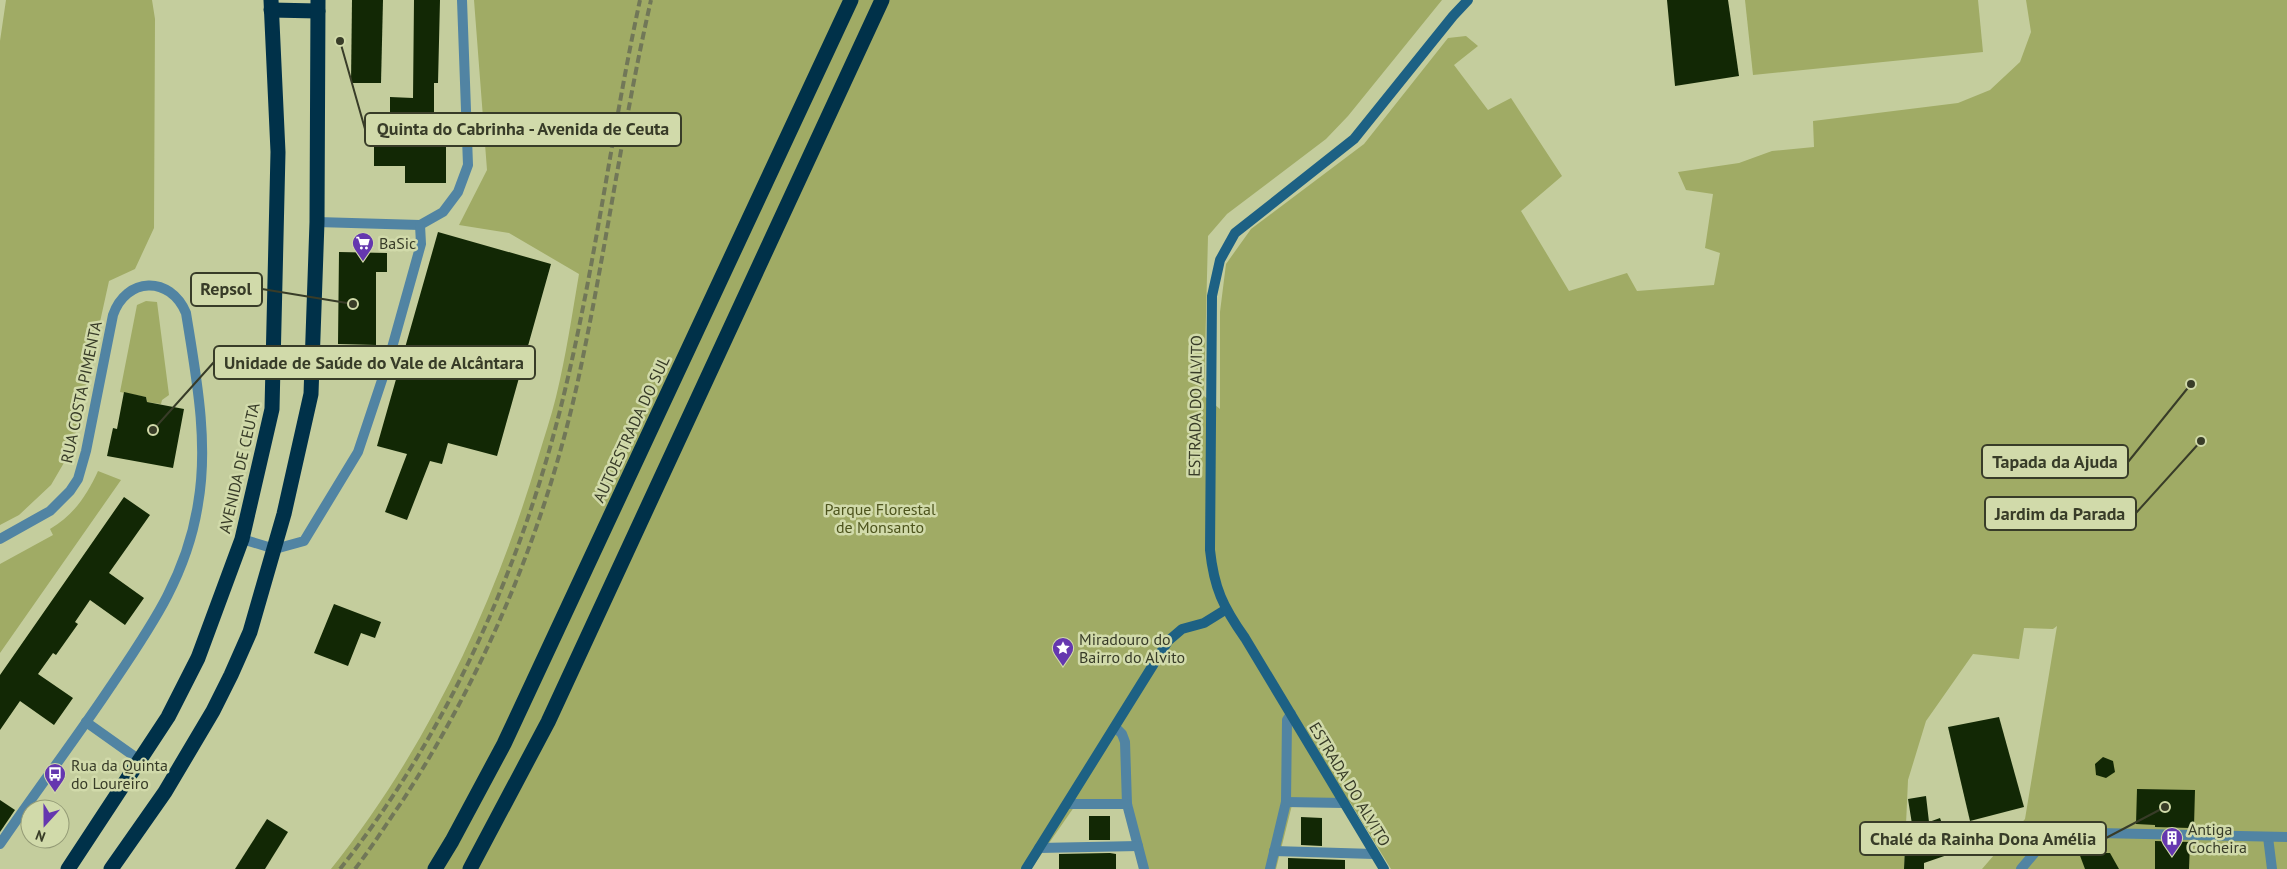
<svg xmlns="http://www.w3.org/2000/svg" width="2287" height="869" font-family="'PT Sans',sans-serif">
	<rect width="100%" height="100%" fill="#c4cd9d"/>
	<!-- green -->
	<g fill="#a0ab65">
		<path d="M6 0H152L155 19 154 228 135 269 109 281 72 449 51 485 19 515 0 525V41Z"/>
		<path d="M474 0H1442L1348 116 1326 139 1227 214 1208 236 1204 396 1220 409V312L1226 264 1251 229 1364 144 1448 38 1466 36 1478 46 1454 65 1488 110 1511 98 1562 176 1521 211 1569 291 1627 273 1637 291 1714 285 1720 253 1705 248 1713 194 1686 190 1678 172 1739 163 1772 151 1814 147 1813 121 1958 103 1990 90 2020 62 2031 32 2026 0H2287V869H1982L2025 819 2057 626 2053 629 2024 628 2019 659 1973 654 1926 721 1908 780 1904 869H1391L1350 802 1293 801 1276 869H1145L1131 800H1079L1031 869H331C427 749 494 605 538 458 544 438 551 417 556 397 566 356 572 315 579 274L509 233 459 225 487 170Z"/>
		<path d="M1745 0H1978L1983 52 1753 75Z"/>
		<path d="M146 301 157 302 169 395 162 400 161 404 147 402 146 397 120 392 137 305Z"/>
		<path d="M98 471 121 480 0 653V564L53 535 50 529C74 515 87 495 98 471Z"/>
	</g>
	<!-- building -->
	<g fill="#122805">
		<path d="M352 0H383L381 83H351Z"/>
		<path d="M414 0H440L438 83H434V112H446V183H405V166H374V121H380V113H390V97L413 98Z"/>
		<path d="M1667 0H1728L1739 76 1675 86Z"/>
		<path d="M438 232 551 264 497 456 448 443 442 464 430 461 407 520 385 512 407 454 377 446Z"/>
		<path d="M339 252 387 253V272H376V345L338 344Z"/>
		<path d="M124 392 146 397 147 402 184 409 173 468 107 456 113 428 117 429Z"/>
		<path d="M124 497 150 515 109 573 144 598 125 625 90 600 75 622 78 624 56 655 53 653 38 674 73 698 54 725 20 701 0 730V675Z"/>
		<path d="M334 604 381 622 375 638 361 633 348 666 314 653Z"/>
		<path d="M1999 717 2024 807 1970 821 1948 727Z"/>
		<path d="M2103 757 2113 761 2115 772 2106 778 2096 775 2095 764Z"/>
		<path d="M2137 789 2195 790 2194 826H2190V828L2155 827V825L2136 824Z"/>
		<path d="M1926 796 1929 822 1940 818 1953 853 1924 863V869H1904L1905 846 1912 824 1908 799Z"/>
		<path d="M0 800 15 810 0 832Z"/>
		<rect x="1089" y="816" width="21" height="24"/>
		<path d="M1301 817 1322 818V846L1301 845Z"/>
		<path d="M267 819 288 832 265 869H235Z"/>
		<path d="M2155 841 2190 842 2189 869H2155Z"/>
		<path d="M1110 853 1116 854V869H1059V854Z"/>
		<path d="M2079 853H2110L2119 869H2085Z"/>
		<path d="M1288 858 1345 860V869H1288Z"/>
	</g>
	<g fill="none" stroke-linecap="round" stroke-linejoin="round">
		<!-- street -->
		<g stroke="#5184a3" stroke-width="10">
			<path d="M317 222 420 225"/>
			<path d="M0 539 50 511 70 491 78 479 86 451 113 315C126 277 170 275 186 313 196 375 209 442 198 504 187 576 150 628 111 686 75 740 36 791 0 844"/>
			<path d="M242 539 275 549 304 541 358 452 388 362 421 244 420 225 443 212 458 192 468 165 462 0"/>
			<path d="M86 722 141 761"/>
			<path d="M1115 727 1122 734 1125 742 1127 804 1144 869"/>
			<path d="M1286 802 1343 803"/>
			<path d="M1067 804H1127"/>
			<path d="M2268 837 2272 869"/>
			<path d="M1039 848 1138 846"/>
			<path d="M1274 851 1374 854"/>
			<path d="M1270 869 1286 802 1287 720 1291 714"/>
			<path d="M2021 869 2037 850 2057 840 2098 833 2287 837"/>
		</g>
		<!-- secondary -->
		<g stroke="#1d6184" stroke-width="10">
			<path d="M1026 869 1168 641 1182 629 1204 623 1225 610"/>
			<path d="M1384 869 1245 638C1223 607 1214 588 1210 550L1212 296 1220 260 1235 233 1354 139 1453 16 1468 0"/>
		</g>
		<!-- highway -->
		<g stroke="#003149" stroke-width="15">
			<path d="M271 10 318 11"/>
			<path d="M68 869 168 717 198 658 242 539 272 409 278 152 271 0"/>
			<path d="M111 869 165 792 213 711 231 675 250 632 284 514 311 394 317 222 318 0"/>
			<path d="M435 869 452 841 504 744 851 0"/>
			<path d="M470 869 548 722 882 0"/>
		</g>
		<!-- rail -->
		<g stroke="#717758" stroke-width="4" stroke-dasharray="8 4" stroke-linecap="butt">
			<path d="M340 869C449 732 525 559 565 390 596 261 612 129 640 0"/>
			<path d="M355 869C372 847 387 823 403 800 485 673 544 532 577 385 605 257 622 127 651 0"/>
		</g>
	</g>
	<!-- icons -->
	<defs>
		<g id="supermarket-pin" transform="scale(1.125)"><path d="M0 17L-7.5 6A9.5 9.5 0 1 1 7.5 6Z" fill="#6537af" stroke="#d1daaa"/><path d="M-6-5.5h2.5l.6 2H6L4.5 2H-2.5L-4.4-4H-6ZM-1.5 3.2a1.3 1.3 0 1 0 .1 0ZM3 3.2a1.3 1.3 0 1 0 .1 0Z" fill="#fff"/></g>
		<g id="sight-pin" transform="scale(1.125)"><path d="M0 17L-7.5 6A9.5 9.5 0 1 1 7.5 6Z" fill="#6537af" stroke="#d1daaa"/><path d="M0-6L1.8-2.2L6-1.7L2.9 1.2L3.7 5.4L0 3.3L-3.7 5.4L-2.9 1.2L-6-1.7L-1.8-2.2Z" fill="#fff"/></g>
		<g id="bus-pin" transform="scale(1.125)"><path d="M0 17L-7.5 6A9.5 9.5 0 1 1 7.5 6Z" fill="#6537af" stroke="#d1daaa"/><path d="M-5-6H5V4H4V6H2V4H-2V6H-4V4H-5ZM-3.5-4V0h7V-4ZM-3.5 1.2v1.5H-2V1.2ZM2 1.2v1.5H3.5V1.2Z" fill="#fff"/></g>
		<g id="building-pin" transform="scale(1.125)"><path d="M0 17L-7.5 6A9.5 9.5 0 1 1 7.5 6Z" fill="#6537af" stroke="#d1daaa"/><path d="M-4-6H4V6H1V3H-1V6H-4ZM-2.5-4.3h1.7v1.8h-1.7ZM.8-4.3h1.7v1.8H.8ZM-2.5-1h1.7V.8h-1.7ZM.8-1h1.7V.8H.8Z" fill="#fff"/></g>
	</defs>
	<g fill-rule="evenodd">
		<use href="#supermarket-pin" x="363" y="243"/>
		<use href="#sight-pin" x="1063" y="648"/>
		<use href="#bus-pin" x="55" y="774"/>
		<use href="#building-pin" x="2172" y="838"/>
	</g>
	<g text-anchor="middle" stroke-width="5" stroke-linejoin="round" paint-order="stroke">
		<!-- poi labels -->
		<g font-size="16" fill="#383c28" stroke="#d1daaa" text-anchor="start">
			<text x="379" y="249">BaSic</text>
			<text x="1079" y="645">Miradouro do<tspan x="1079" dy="18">Bairro do Alvito</tspan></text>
			<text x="71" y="771">Rua da Quinta<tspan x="71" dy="18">do Loureiro</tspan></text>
			<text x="2188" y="835">Antiga<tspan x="2188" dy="18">Cocheira</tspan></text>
		</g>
		<!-- street labels -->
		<g font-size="16" fill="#383c28" stroke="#d1daaa">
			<text transform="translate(81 392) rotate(-78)" y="6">RUA COSTA PIMENTA</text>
			<text transform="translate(1195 406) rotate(-89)" y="6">ESTRADA DO ALVITO</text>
			<text transform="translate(631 429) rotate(-65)" y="6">AUTOESTRADA DO SUL</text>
			<text transform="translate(239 468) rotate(-77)" y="6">AVENIDA DE CEUTA</text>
			<text transform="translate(1350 784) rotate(59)" y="6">ESTRADA DO ALVITO</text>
		</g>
		<!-- park labels -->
		<g font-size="16" fill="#4d541d" stroke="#d1daaa">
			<text x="880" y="515">Parque Florestal<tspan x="880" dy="18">de Monsanto</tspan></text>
		</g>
	</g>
	<!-- callouts -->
	<path fill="none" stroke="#383c28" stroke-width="2" d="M340 41L365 129M353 304L262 289M153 430L214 362M2191 384L2128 462M2201 441L2136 513M2165 807L2106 838"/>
	<g fill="#383c28" stroke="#d1daaa" stroke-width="2">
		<circle cx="340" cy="41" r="5"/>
		<circle cx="353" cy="304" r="5"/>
		<circle cx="153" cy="430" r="5"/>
		<circle cx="2191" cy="384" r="5"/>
		<circle cx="2201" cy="441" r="5"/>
		<circle cx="2165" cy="807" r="5"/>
	</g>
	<g fill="#d1daaa" stroke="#383c28" stroke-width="2">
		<rect x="365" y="113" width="316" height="33" rx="5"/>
		<rect x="191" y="273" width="71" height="33" rx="5"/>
		<rect x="214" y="346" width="321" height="33" rx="5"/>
		<rect x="1982" y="445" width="146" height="33" rx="5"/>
		<rect x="1985" y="497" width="151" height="33" rx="5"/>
		<rect x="1860" y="822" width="246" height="33" rx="5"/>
	</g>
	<g font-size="18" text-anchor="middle" font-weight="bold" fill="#383c28">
		<text x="523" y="135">Quinta do Cabrinha - Avenida de Ceuta</text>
		<text x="226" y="295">Repsol</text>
		<text x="374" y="369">Unidade de Saúde do Vale de Alcântara</text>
		<text x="2055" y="468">Tapada da Ajuda</text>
		<text x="2060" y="520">Jardim da Parada</text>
		<text x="1983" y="845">Chalé da Rainha Dona Amélia</text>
	</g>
	<!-- north arrow -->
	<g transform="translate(45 824) rotate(201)"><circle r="24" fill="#d1daaa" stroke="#949b76"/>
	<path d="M0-4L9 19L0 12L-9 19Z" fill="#6537af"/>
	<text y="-8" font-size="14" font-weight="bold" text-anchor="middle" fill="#383c28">N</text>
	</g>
</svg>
